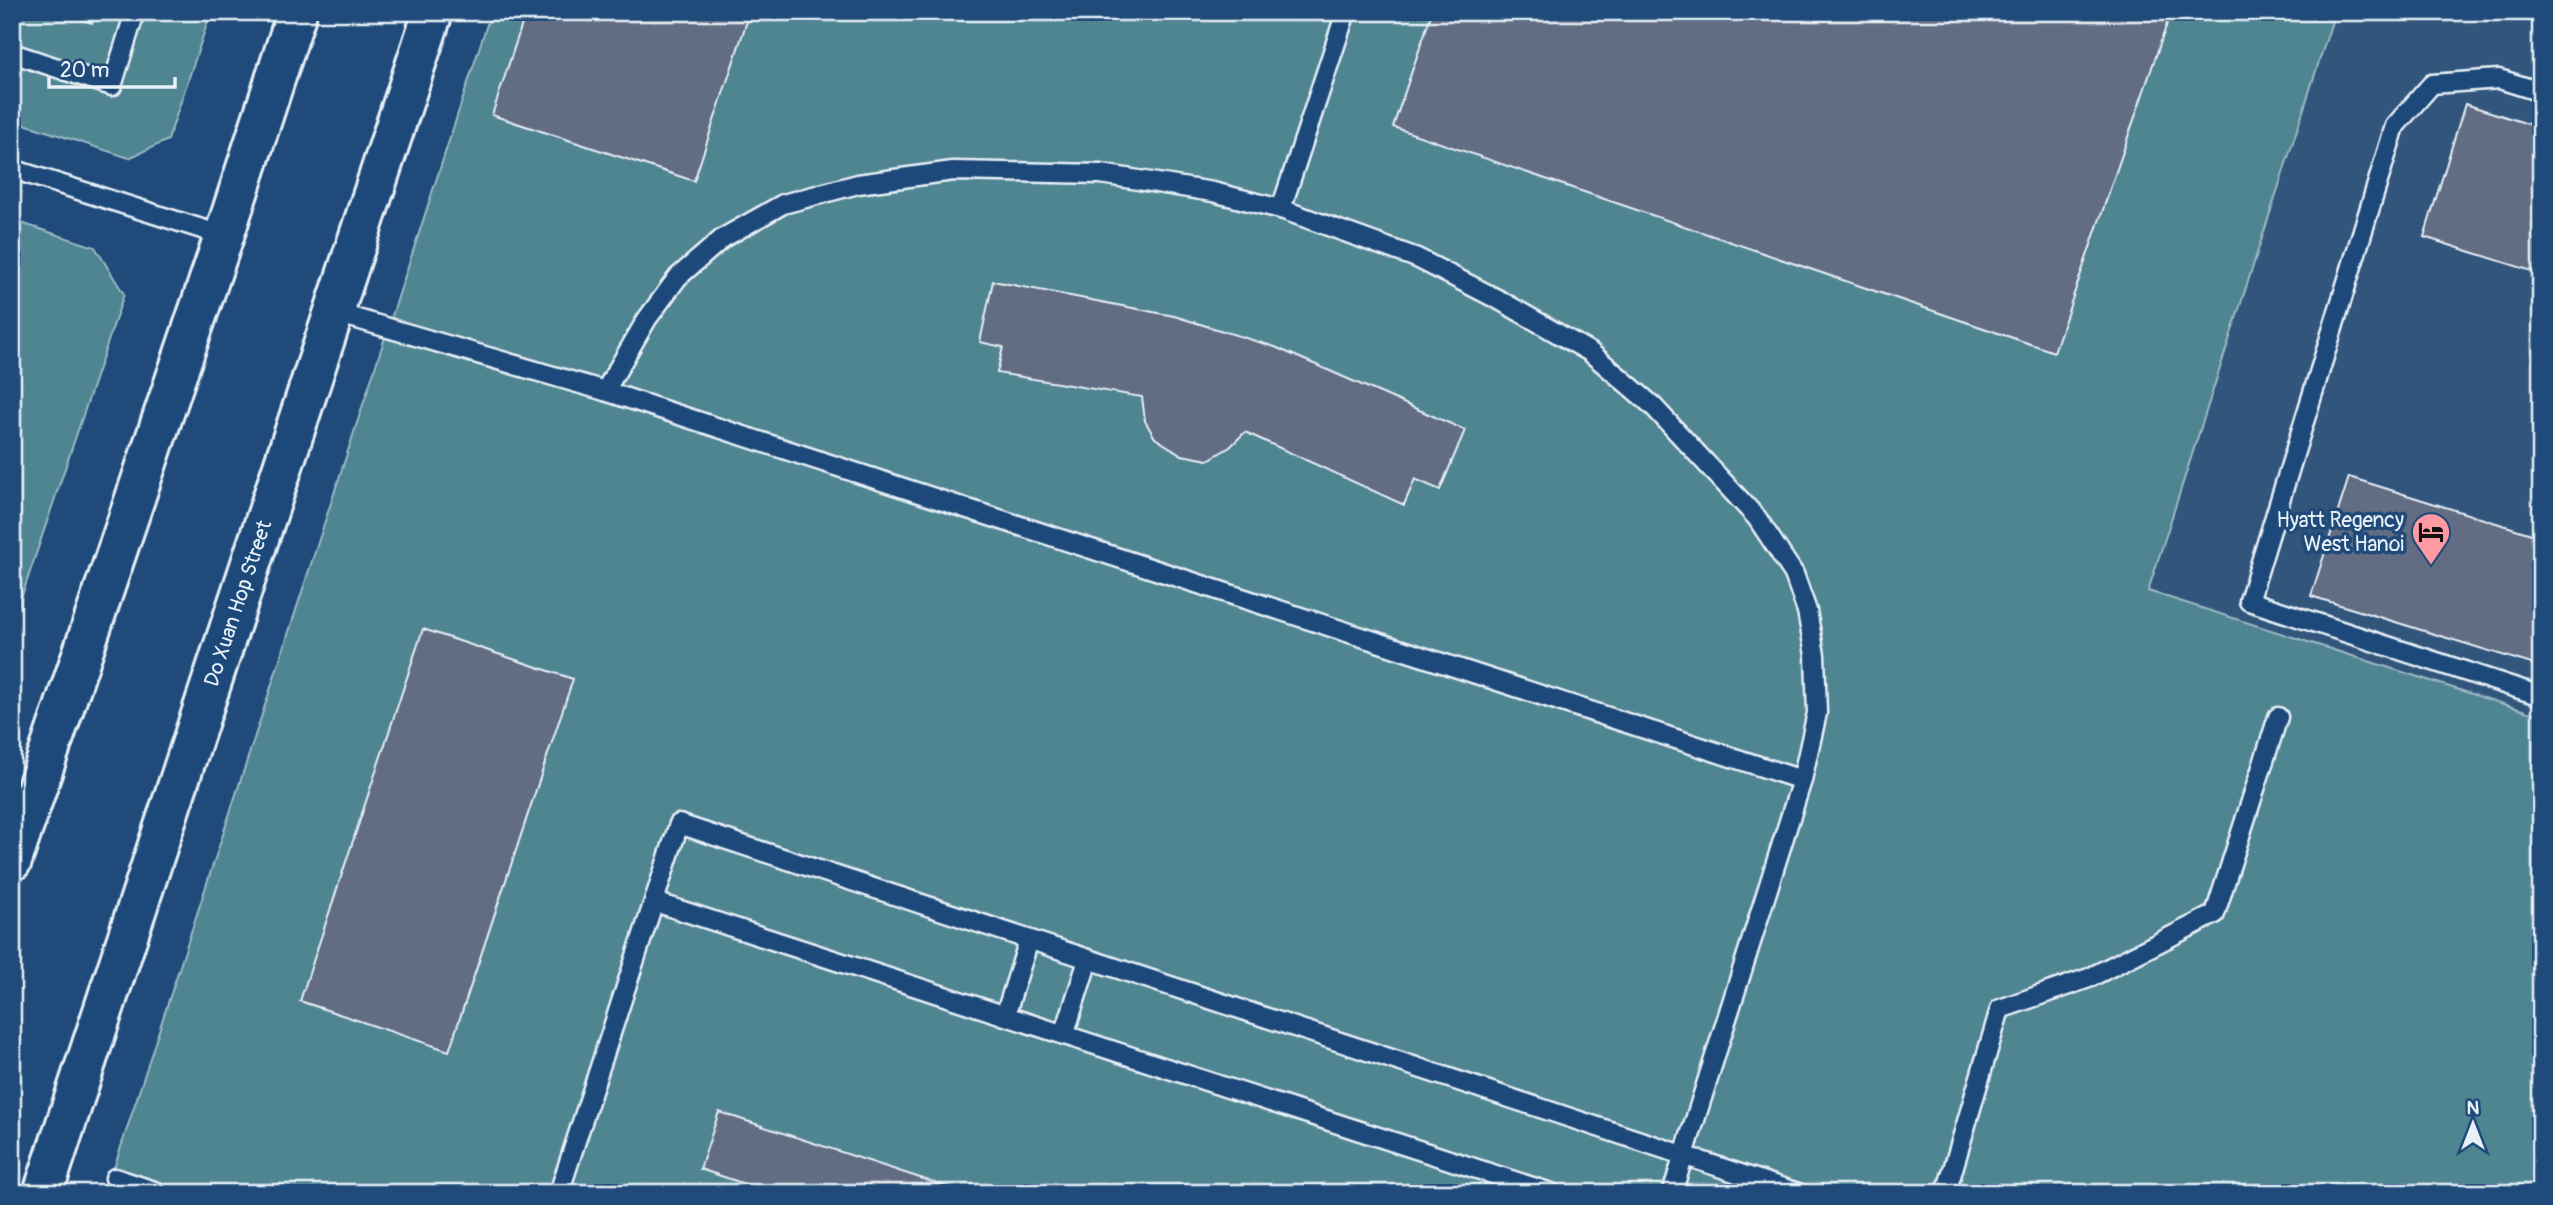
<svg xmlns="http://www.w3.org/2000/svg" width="2553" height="1205" font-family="Pangolin,sans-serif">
	<rect width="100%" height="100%" fill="#1f4a7a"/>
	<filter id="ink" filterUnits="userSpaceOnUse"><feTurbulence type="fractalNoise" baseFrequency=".0143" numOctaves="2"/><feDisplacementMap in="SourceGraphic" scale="14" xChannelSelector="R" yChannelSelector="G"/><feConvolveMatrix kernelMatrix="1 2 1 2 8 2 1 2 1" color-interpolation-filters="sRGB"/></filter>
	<g filter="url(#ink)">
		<!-- built -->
		<path fill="#33547c" d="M2335 12H2501L2541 25V716L2148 591Z"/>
		<!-- green -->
		<g fill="#508491" stroke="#9cbac4" stroke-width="2">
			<path d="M12 12H211L168 140 129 158 12 120Z"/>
			<path d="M491 12H2335L2148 591 2541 716V1193H106Z"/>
			<path d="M12 220 95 247 124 294 12 625Z"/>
		</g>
		<!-- building -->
		<g fill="#626c82" stroke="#e8f1f8" stroke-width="2">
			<path d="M59 12H95L92 23Z"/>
			<path d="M526 12H750L694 181 492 115Z"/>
			<path d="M1432 12H2171L2054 352 1393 127Z"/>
			<path d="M2465 104 2541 128V274L2424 237Z"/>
			<path d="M993 281 1174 316 1275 347 1465 430 1440 490 1415 479 1404 505 1245 432 1230 447 1208 460 1182 455 1155 438 1145 421 1142 397 997 373 1003 347 980 342Z"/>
			<path d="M2349 477 2541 537V667L2311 596Z"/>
			<path d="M423 629 573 679 449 1051 300 1001Z"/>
			<path d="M719 1112 966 1193H772L700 1169Z"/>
		</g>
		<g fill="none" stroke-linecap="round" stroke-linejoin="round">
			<!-- service casing -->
			<g stroke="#e8f1f8" stroke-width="23">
				<g id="service">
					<path d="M12 53 112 86 135 12"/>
					<path d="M2541 92 2499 79 2432 84 2395 126 2249 601 2541 696"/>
					<path d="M12 169 224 236"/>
					<path d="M1281 209 1346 12"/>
					<path d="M333 312 605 391 1802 780"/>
					<path d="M605 391 647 319 678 277 723 238 783 204 858 184 953 171 1101 174 1213 192 1281 209 1417 258 1501 301 1590 352 1653 406 1757 518 1794 574 1807 611 1815 655 1817 713 1802 780 1672 1193"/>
					<path d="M655 902 1551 1193"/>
					<path d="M1005 1016 1029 940"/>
					<path d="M1064 1035 1088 960"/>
					<path d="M115 1178 160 1193"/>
					<path d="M559 1193 679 824 1798 1193"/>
					<path d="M1946 1193 2000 1009 2089 978 2215 914 2278 717"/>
				</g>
			</g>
			<!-- tertiary casing -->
			<g stroke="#e8f1f8" stroke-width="44">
				<g id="tertiary">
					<path d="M12 861 224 236 297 12"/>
					<path id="s1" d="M43 1193 433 12"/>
				</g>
			</g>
			<!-- service -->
			<use href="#service" stroke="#1f4a7a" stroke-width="18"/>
			<!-- tertiary -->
			<use href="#tertiary" stroke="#1f4a7a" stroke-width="38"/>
		</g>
	</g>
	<!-- icons -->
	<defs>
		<g id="hotel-pin" transform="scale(2.0125)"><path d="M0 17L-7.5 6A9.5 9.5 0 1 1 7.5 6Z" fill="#ff9aa2" stroke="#1f4a7a"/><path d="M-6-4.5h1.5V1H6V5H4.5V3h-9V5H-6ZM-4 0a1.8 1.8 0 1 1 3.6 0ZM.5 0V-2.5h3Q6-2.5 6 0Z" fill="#111"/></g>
	</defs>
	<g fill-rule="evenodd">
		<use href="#hotel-pin" x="2431" y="532"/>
	</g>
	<g text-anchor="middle" stroke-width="7" stroke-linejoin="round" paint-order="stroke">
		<!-- poi labels -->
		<g font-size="21" fill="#e8f1f8" stroke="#1f4a7a" text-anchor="end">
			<text x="2404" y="527">Hyatt Regency<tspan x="2404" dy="24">West Hanoi</tspan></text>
		</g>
		<!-- street labels -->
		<g font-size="21" fill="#e8f1f8" stroke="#1f4a7a">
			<text dy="7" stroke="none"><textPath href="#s1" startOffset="621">Do Xuan Hop Street</textPath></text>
		</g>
	</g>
	<!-- margin -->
	<rect width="2553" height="1205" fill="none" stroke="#1f4a7a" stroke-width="42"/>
	<rect x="21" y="21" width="2511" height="1163" fill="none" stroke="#e8f1f8" stroke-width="2.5" filter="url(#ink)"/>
	<!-- north arrow -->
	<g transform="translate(2473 1124)" stroke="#1f4a7a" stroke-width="5" paint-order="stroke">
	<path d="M0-5L12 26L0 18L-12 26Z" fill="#e8f1f8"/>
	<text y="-10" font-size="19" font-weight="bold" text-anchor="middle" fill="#e8f1f8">N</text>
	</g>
	<!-- scale -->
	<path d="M49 77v10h126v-10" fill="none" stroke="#e8f1f8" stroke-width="3.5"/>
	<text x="60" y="77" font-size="21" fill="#e8f1f8" stroke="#1f4a7a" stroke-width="5" paint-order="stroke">20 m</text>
</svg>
